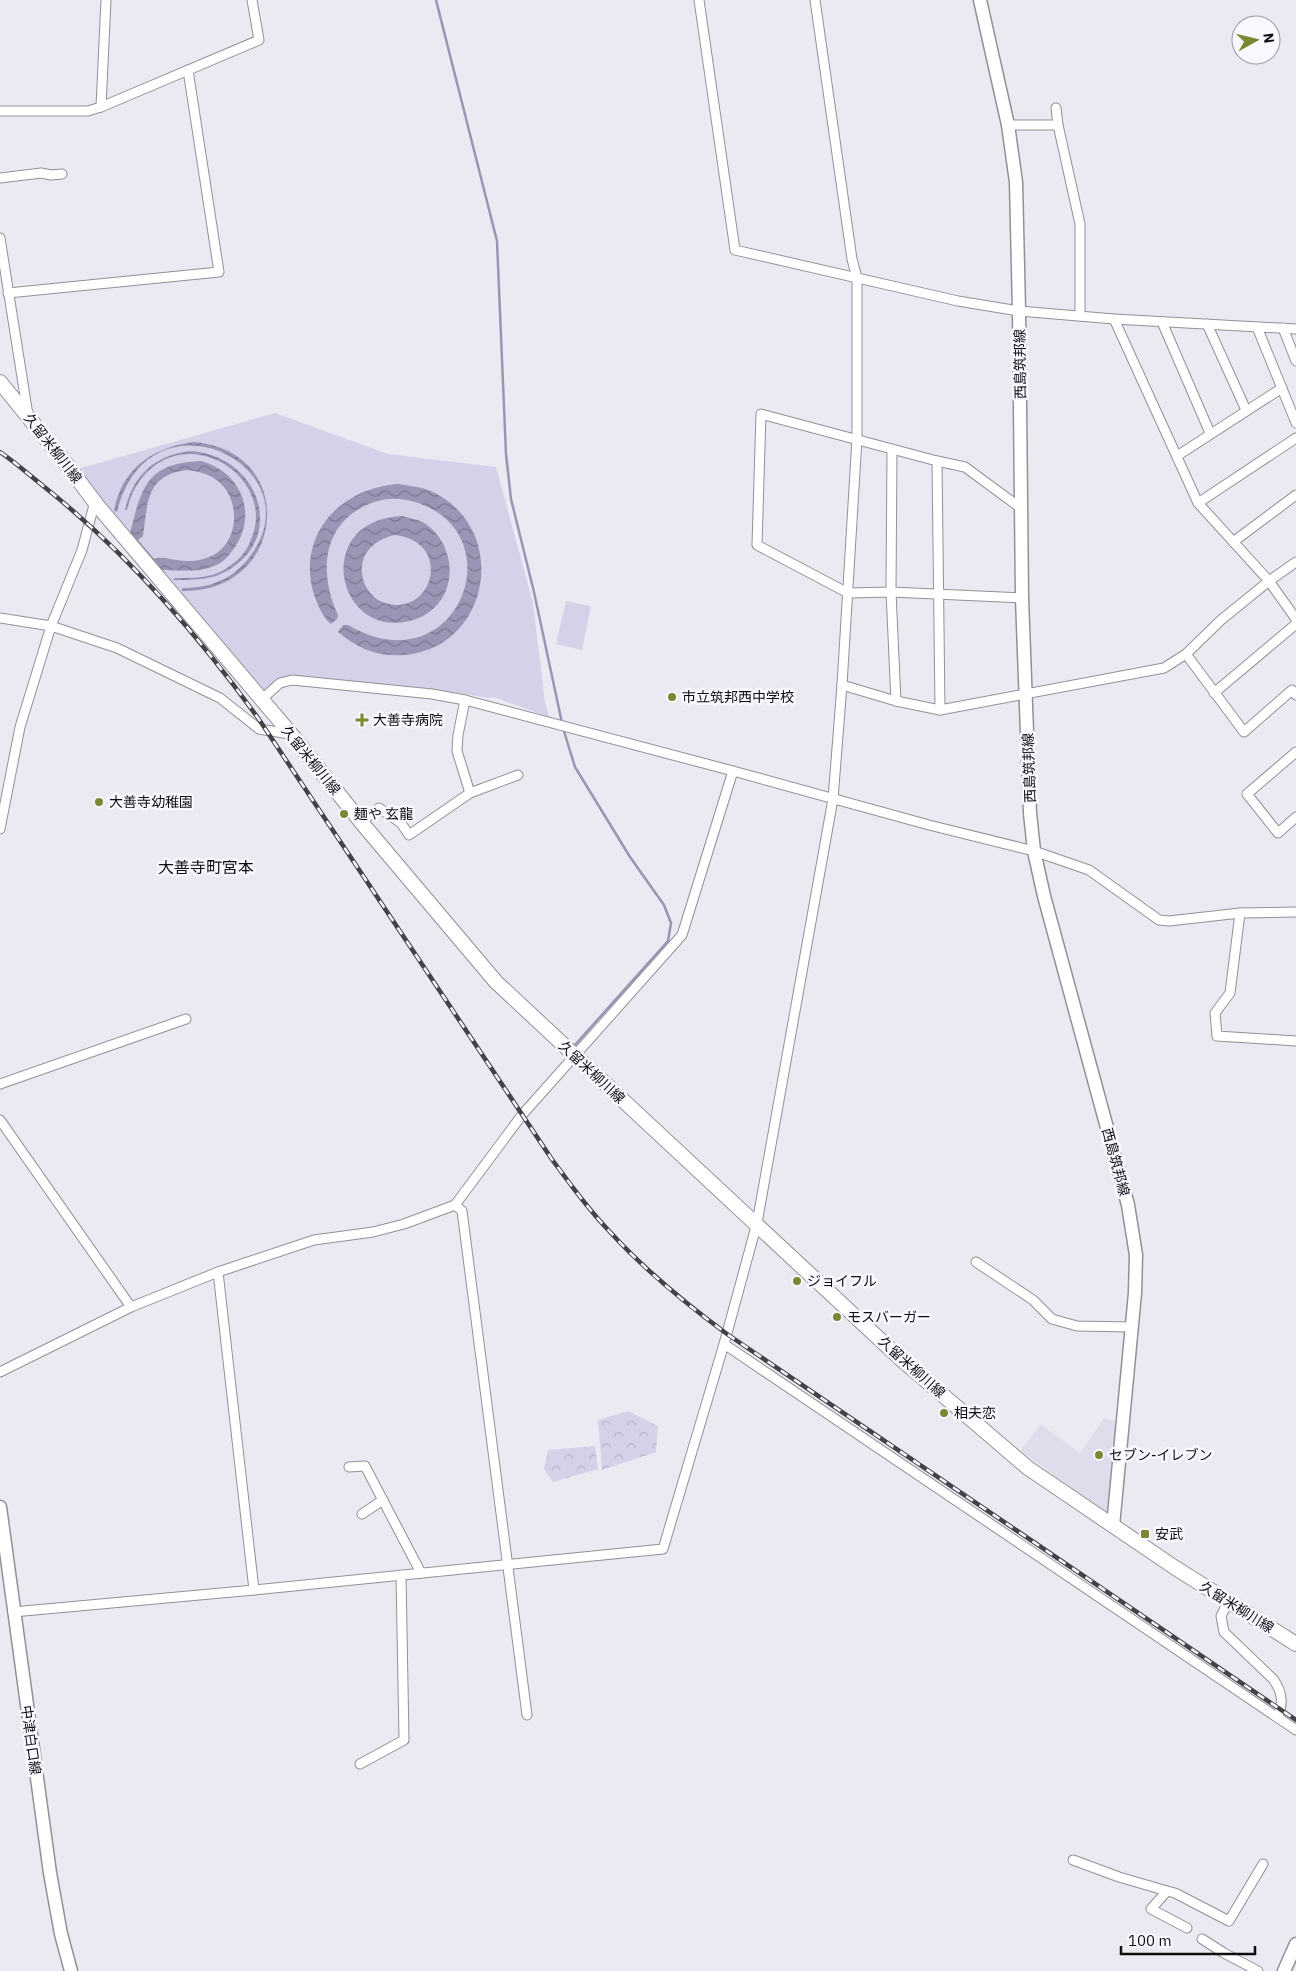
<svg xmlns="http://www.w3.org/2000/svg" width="1296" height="1971" font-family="'IBM Plex Sans','Noto Sans JP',sans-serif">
	<defs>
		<pattern id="forest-crowns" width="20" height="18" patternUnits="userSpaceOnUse" patternTransform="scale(1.25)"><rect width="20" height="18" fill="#d6d1e9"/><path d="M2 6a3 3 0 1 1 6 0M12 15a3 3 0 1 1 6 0" fill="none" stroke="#b6b2c7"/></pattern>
		<pattern id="water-waves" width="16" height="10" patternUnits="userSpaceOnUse" patternTransform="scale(1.25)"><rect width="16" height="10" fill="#9b94b4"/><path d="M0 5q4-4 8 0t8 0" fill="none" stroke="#7d7791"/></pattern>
	</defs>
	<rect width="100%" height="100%" fill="#ebeaf2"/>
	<!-- built -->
	<path fill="#dfdceb" d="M1104 1418 1113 1421 1120 1420 1111 1512 1106 1513 1021 1451 1040 1424 1080 1453Z"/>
	<!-- forest -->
	<g fill="url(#forest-crowns)">
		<path d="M628 1411 658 1426 656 1452 602 1470 598 1420Z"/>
		<path d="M595 1446 598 1469 553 1482 544 1469 548 1450Z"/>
	</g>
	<!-- park -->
	<g fill="#d6d1e9">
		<path d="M275 413 388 454 496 467 533 603 545 702 549 717 493 697 489 698 459 693 280 681 272 689 261 693 74 470Z"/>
		<path d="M566 601 591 606 582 650 556 644Z"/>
	</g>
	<!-- water -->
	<g fill="url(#water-waves)" fill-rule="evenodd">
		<path d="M193 442C299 450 287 591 185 591H182V588C211 588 234 579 251 555 316 465 149 384 117 512L114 511C122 468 152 448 193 442Z"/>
		<path d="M190 451C265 456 289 548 216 576 203 580 188 580 174 580V578C187 578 200 578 212 575 221 573 228 567 235 562 245 554 249 546 253 534 270 484 210 437 164 460 144 470 132 488 127 510H125C133 475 155 455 190 451Z"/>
		<path d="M201 461C243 472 259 517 232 551 227 558 222 563 214 566 199 573 177 570 161 570L130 533C142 486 147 463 201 461ZM186 470C203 471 220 478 228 493 235 506 236 521 231 534 223 557 198 564 177 560 168 559 162 556 154 559L138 540 143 536C148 503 145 476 186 470Z"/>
		<path d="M398 484C411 486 423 487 435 493 507 530 492 640 412 654 383 659 359 650 338 632L343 625H348C450 685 511 550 430 508 414 500 395 496 378 501 323 517 317 570 338 615L337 619 331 624C323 618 318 605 314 595 296 535 340 488 398 484Z"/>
		<path d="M403 516C408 518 413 519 418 520 445 531 458 568 444 595 437 608 424 618 409 621 336 639 311 519 403 516ZM395 535C454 542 433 618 385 603 375 600 367 591 364 582 356 557 372 540 395 535Z"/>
	</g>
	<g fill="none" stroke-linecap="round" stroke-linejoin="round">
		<!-- stream -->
		<g stroke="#9b94b4" stroke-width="2.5">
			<path d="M436 0 497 241 506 454 511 499 534 592 562 723"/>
			<path d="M563 728 575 767 630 857 664 905 671 923 668 941 574 1046"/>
		</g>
		<!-- minor casing -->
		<g stroke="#929097" stroke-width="11">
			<g id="minor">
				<path d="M699 0 735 250 958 301 1019 311 1114 319 1296 329"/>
				<path d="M101 107 106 0"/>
				<path d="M1056 108 1058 125 1080 224V316"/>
				<path d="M0 111H88L101 107 259 40 252 0"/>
				<path d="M1008 125H1058"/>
				<path d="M0 178 41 173 51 175 62 174"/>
				<path d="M0 238 28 415"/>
				<path d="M8 293 219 272 188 70"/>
				<path d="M1114 319 1198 503 1269 581 1296 619"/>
				<path d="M1162 322 1210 433"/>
				<path d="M1207 324 1246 410"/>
				<path d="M1257 327 1296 423"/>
				<path d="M1283 328 1296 361"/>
				<path d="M892 449 891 592 896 701"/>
				<path d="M1177 456 1282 388"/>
				<path d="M937 461 940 710"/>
				<path d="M1198 503 1296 438"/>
				<path d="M1022 509 965 467 937 461 761 414 757 545 848 593 891 592 1022 598"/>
				<path d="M1233 542 1296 495"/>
				<path d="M0 618 51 626 117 648 220 698 259 729 290 734"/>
				<path d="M1186 654 1244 732 1292 690 1296 695"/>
				<path d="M842 685 896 701 940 710 1164 668 1186 654 1221 620 1269 581 1296 562"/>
				<path d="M1214 693 1296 624"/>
				<path d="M261 700 280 683 292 680 432 694 465 700 733 771 929 825 1034 851 1089 870 1159 920 1169 921 1240 913 1296 912"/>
				<path d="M465 700 458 735 457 751 470 793"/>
				<path d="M1296 752 1247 794 1278 833 1296 817"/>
				<path d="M361 822 379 808 401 823 409 835 470 793 518 775"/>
				<path d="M0 829 20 727 51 626 82 550 94 505H97"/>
				<path d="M1240 913 1230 993 1215 1013 1217 1036 1296 1041"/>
				<path d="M0 1084 186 1019"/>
				<path d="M0 1120 131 1307"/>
				<path d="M455 1205 462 1211 527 1715"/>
				<path d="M976 1262 1033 1300 1052 1319 1077 1326 1132 1327"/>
				<path d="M218 1272 254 1590"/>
				<path d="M724 1344 1296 1730"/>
				<path d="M0 1372 131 1307 218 1272 314 1240 373 1232 404 1224 455 1205 522 1115 682 935 733 771"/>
				<path d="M349 1467 365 1466 421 1573"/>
				<path d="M362 1514 383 1500"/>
				<path d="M1228 1602 1221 1616 1224 1632 1273 1679C1282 1691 1284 1702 1278 1716"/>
				<path d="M13 1612 254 1590 663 1549 724 1344 757 1223 833 799 842 685 857 439V278L852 259 815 0"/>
				<path d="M360 1764 404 1740 401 1575"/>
				<path d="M1073 1860 1119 1877 1167 1891 1151 1909 1187 1928"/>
				<path d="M1167 1891 1175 1893 1229 1921 1263 1864"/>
				<path d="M1202 1939 1224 1953 1258 1971"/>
			</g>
		</g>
		<!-- secondary casing -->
		<g stroke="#929097" stroke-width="15">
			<g id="secondary">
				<path d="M980 0 1008 125 1016 182 1019 311 1022 598 1030 813 1034 851 1044 896 1128 1205 1136 1255 1135 1293 1113 1526"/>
				<path d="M0 1507 50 1873 61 1934 71 1971"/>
				<path d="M1284 1971 1296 1944"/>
			</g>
		</g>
		<!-- primary casing -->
		<g stroke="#929097" stroke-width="16">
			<path id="primary" d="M0 382 67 465 97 505 291 734 361 822 496 982 903 1361 1028 1468 1174 1567 1296 1644"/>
		</g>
		<!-- minor -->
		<use href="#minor" stroke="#fff" stroke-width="9"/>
		<!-- secondary -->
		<use href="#secondary" stroke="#fff" stroke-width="12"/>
		<!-- primary -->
		<use href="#primary" stroke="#fff" stroke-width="14"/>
		<!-- rail casing -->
		<g stroke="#434246" stroke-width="4.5">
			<path id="rail" d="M0 452C15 462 28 474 42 485 125 551 196 632 258 718L551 1158C570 1184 589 1210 611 1233 646 1271 685 1303 727 1334L1296 1720"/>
		</g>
		<!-- rail -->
		<use href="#rail" stroke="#f9f7ff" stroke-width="2.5" stroke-dasharray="8" stroke-linecap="butt"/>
	</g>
	<!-- markers -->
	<g fill="#7c8633" stroke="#f9f7ff" stroke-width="2">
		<circle cx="672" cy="697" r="5"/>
		<path d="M359.5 712.5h5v5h5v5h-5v5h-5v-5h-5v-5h5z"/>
		<circle cx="99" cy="802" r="5"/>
		<circle cx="344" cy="814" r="5"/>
		<circle cx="797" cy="1281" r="5"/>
		<circle cx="837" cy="1317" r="5"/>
		<circle cx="944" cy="1413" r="5"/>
		<circle cx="1099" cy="1455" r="5"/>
		<rect x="1140" y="1529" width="10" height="10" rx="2.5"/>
	</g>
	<g text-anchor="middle" stroke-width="5" stroke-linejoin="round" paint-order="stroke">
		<!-- street labels -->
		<g font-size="14" fill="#0e0d10" stroke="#f9f7ff">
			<text transform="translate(1020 364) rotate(-91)" y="5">西島筑邦線</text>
			<text transform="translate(53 448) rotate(52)" y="5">久留米柳川線</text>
			<text transform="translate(311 760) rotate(51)" y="5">久留米柳川線</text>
			<text transform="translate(1029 768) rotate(-92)" y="5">西島筑邦線</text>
			<text transform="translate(592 1072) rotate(43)" y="5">久留米柳川線</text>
			<text transform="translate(1116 1162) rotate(75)" y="5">西島筑邦線</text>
			<text transform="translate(912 1367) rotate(42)" y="5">久留米柳川線</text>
			<text transform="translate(1237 1607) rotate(32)" y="5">久留米柳川線</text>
			<text transform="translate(31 1740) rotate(82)" y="5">中津白口線</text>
		</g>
		<!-- poi labels -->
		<g font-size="14" fill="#0e0d10" stroke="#f9f7ff" text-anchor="start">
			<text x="682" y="702">市立筑邦西中学校</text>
			<text x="373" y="725">大善寺病院</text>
			<text x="109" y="807">大善寺幼稚園</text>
			<text x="354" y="819">麺や 玄龍</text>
			<text x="807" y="1286">ジョイフル</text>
			<text x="847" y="1322">モスバーガー</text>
			<text x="954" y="1418">相夫恋</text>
			<text x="1109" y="1460">セブン-イレブン</text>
			<text x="1155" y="1539">安武</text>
		</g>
		<!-- quarter labels -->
		<g font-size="16" fill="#0e0d10" stroke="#f9f7ff">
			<text x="206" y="873">大善寺町宮本</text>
		</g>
	</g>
	<!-- north arrow -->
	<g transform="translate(1256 40) rotate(82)"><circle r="24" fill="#f9f7ff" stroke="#9b999f"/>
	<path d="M0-4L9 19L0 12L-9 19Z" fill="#7c8633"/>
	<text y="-8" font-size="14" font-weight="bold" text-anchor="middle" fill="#0e0d10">N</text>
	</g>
	<!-- scale -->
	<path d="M1121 1946v8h134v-8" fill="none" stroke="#0e0d10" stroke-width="2.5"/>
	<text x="1128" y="1946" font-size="15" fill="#0e0d10" stroke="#f9f7ff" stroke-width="4" paint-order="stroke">100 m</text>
</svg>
